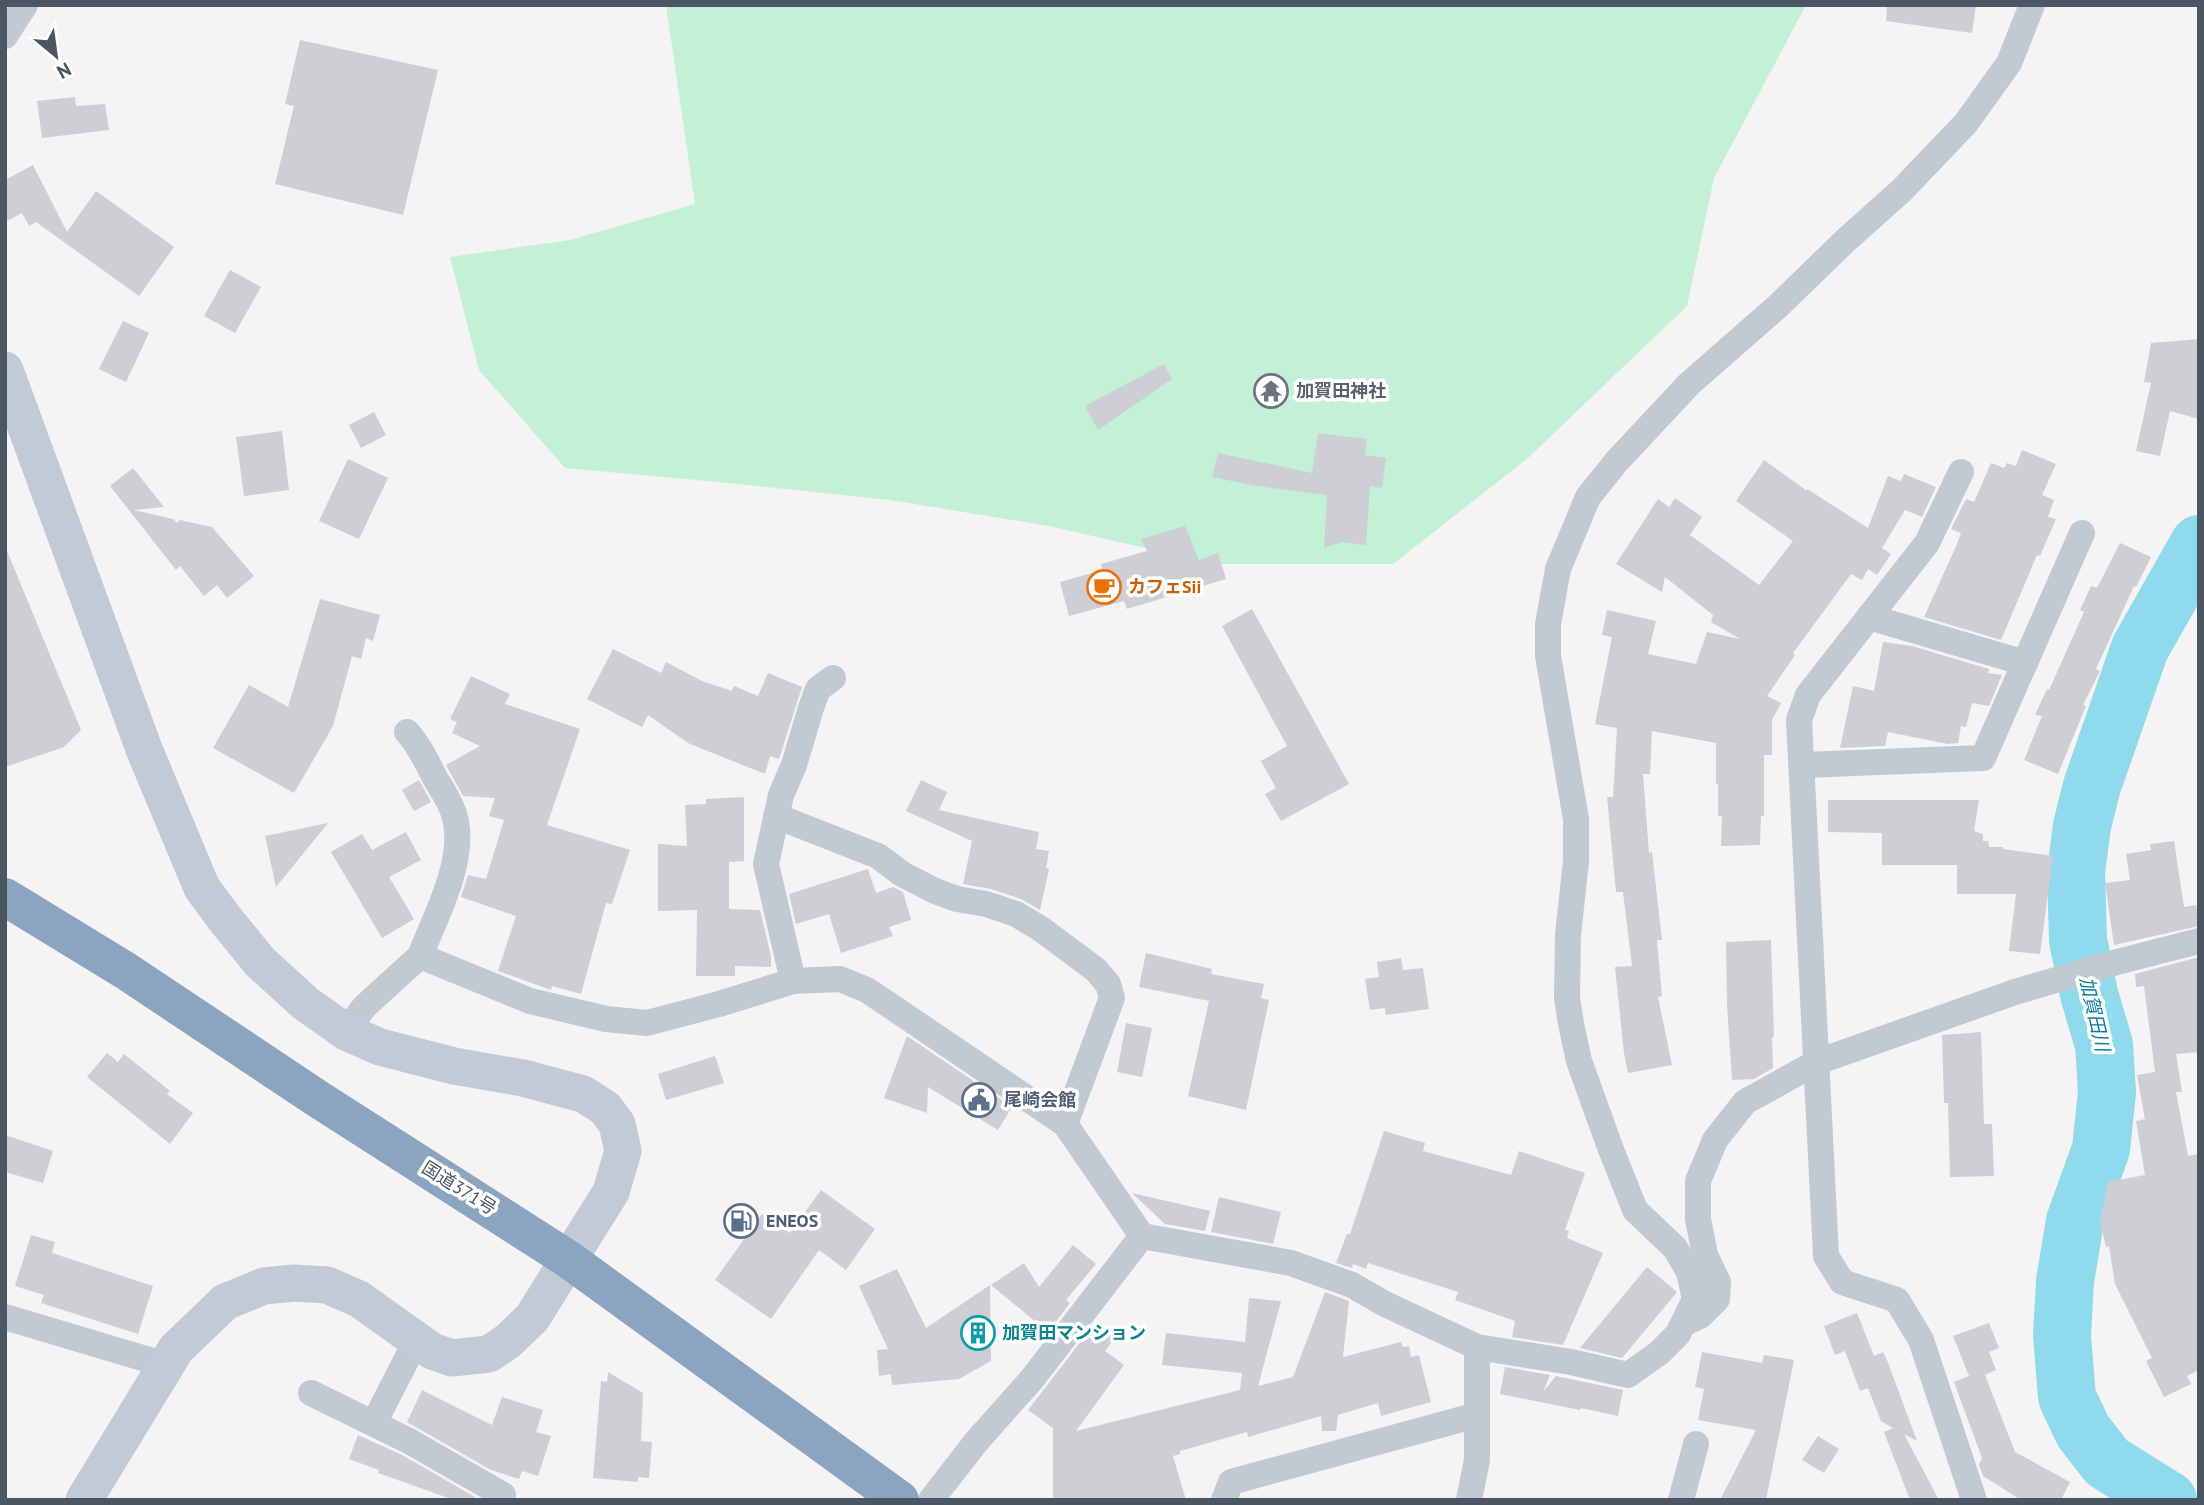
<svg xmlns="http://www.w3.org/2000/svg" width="2204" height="1505" font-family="'PT Sans','Noto Sans JP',sans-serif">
	<rect width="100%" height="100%" fill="#f5f3f3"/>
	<!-- green -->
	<path fill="#c3f1d5" d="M666 5H1806L1714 178 1687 306 1528 458 1393 564H1215L1049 526 890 500 718 482 565 468 479 370 450 257 570 240 695 204Z"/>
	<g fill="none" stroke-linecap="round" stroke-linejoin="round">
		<!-- river -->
		<path stroke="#90daee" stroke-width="58" d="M2168 1500 2107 1462 2083 1431 2067 1397 2062 1336 2065 1281 2075 1221 2101 1149 2107 1092 2104 1045 2089 994 2078 940 2076 872 2082 826 2092 786 2140 648 2199 544"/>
	</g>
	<!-- building -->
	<g fill="#cdcfd5">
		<path d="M1887 5H1976L1972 33 1886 21Z"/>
		<path d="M300 40 438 70 403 215 275 184 294 106 285 104Z"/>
		<path d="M75 97 76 106 105 104 109 130 42 138 37 101Z"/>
		<path d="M33 165 67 232 96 191 174 247 139 296 36 222 29 226 22 213 5 222V180Z"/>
		<path d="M230 270 261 287 235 333 204 316Z"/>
		<path d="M123 321 149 333 126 382 99 369Z"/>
		<path d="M2199 339V419L2170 411 2160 456 2136 451 2151 383 2144 382 2151 343Z"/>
		<path d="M1164 364 1172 379 1098 430 1085 406Z"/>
		<path d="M1265 373 1287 384 1277 402H1267L1254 395Z"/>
		<path d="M374 412 386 435 361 448 349 425Z"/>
		<path d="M282 431 289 490 244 496 236 437Z"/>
		<path d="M1318 433 1367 439 1365 455 1386 458 1382 488 1370 486 1366 545 1342 542 1324 548 1327 495 1257 486 1212 477 1218 453 1312 473Z"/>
		<path d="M2022 450 2056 464 2042 495 2054 500 2048 517 2056 519 2040 556 2037 555 2001 640 1924 617 1957 544 1961 533 1951 529 1966 499 1974 502 1991 463 2004 468 2007 463 2016 466Z"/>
		<path d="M348 459 388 478 359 539 319 521Z"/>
		<path d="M1764 460 1807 491V489L1868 528 1888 476 1901 481 1904 474 1936 487 1922 517 1905 510 1882 548 1891 554 1877 575 1868 569 1862 580 1851 574 1793 653 1795 655 1767 696 1781 703 1772 720V755H1764V816H1761L1760 845 1721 846 1722 816H1718V784H1716V743L1652 731 1650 774H1643L1649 853 1652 852 1662 940H1657L1662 996 1658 997 1672 1065 1628 1073 1624 1053 1615 967 1632 966 1623 892H1616L1607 797H1613L1617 728 1595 724 1612 637 1602 635 1607 610 1656 621 1648 654 1696 664 1707 632 1740 639 1711 622 1713 615 1665 577 1662 592 1616 564 1658 499 1669 507 1675 498 1702 517 1690 535 1759 585 1793 541 1736 501Z"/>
		<path d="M133 468 164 507 134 510 173 519 177 523 180 520 212 527 254 576 227 598 217 585 204 596 180 566 176 570 110 486Z"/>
		<path d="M1185 526 1199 560 1218 553 1226 579 1127 609 1124 601 1069 616 1060 582 1103 570 1101 564 1147 551 1141 539Z"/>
		<path d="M2120 543 2151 557 2136 587 2134 586 2096 669 2100 671 2083 705 2086 706 2058 774 2024 760 2042 716 2035 715 2047 689 2049 690 2084 612 2080 610 2091 586 2097 588Z"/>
		<path d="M5 546 81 730 64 747 5 767Z"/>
		<path d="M320 599 380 615 373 641 366 638 361 659 352 656 333 726 294 793 213 748 249 685 288 707Z"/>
		<path d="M1252 609 1349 784 1281 821 1265 794 1276 788 1261 761 1287 746 1222 626Z"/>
		<path d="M1883 642 1912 646 1989 669 1988 673 2002 675 1989 706 1972 703 1966 727 1961 726 1958 743 1948 744 1888 732 1885 746 1840 748 1853 686 1874 691Z"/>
		<path d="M613 649 661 673 666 662 702 681 732 691 734 686 758 696 768 673 802 687 779 759 770 756 765 774 688 743 648 715 642 727 587 699Z"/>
		<path d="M471 676 510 694 505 704 580 729 547 825 630 850 612 904 606 903 581 994 552 986 551 990 498 971 516 916 461 897 468 875 486 879 504 820 489 816 495 798 463 796 446 765 480 746 452 733 457 722 450 719Z"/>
		<path d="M419 780 431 802 414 811 402 790Z"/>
		<path d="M921 780 947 792 939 810 1039 832 1036 849 1049 851 1046 868 1049 869 1040 910 1021 899 991 889 963 884 972 841 906 811Z"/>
		<path d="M744 797V861L729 862V909L760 910 771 956V967L735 966V976H696L697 910 658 911V844L687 846 685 805 706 804V799Z"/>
		<path d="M1828 800H1979L1974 831 1983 834V841H1988L1989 847H2003V849L2053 856 2040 954 2009 951 2016 894H1957V865H1882V833L1828 832Z"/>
		<path d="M328 823 276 887 265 836Z"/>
		<path d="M406 832 421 860 389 877 414 919 382 938 331 852 362 834 372 850Z"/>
		<path d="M2174 841 2184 907 2196 905 2199 926 2114 945 2105 883 2130 880 2126 854 2151 850 2150 844Z"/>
		<path d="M868 869 876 893 893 887 903 892 911 920 889 927 893 936 841 953 829 914 796 924 789 894Z"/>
		<path d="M1771 940 1774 1037H1772L1773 1068 1754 1079 1732 1080 1727 1005 1726 942Z"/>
		<path d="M1146 953 1212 969 1211 974 1264 984 1261 998 1269 1000 1246 1110 1188 1096 1209 1001 1139 987Z"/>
		<path d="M2199 957V1052L2176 1054 2182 1092H2176L2188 1156 2199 1154V1370L2187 1376 2191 1384 2164 1397 2146 1361 2152 1358 2115 1284 2109 1246 2106 1247 2100 1221 2108 1182 2145 1175 2136 1121 2145 1119 2137 1075 2155 1072 2144 986 2136 987 2135 974Z"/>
		<path d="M1401 958 1403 970 1423 968 1429 1009 1386 1015 1385 1008 1370 1010 1365 979 1379 977 1377 962Z"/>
		<path d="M1126 1023 1152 1028 1142 1077 1117 1072Z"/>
		<path d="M1981 1032 1984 1124H1992L1994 1176 1950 1177 1948 1103H1944L1942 1035Z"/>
		<path d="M907 1036 1012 1107 998 1130 928 1087 927 1113 884 1098Z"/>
		<path d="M107 1053 118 1062 124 1054 170 1091 167 1094 193 1113 170 1144 87 1077Z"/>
		<path d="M715 1056 724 1083 666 1100 658 1074Z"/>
		<path d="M1384 1131 1425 1143 1423 1151 1511 1175 1519 1151 1585 1173 1565 1230 1569 1231 1567 1238 1603 1253 1563 1345 1512 1337 1515 1321 1455 1300 1458 1292 1368 1263 1366 1269 1353 1264 1352 1268 1336 1263 1347 1234H1350Z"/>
		<path d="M5 1135 53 1151 43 1183 5 1172Z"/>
		<path d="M821 1190 875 1229 846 1270 819 1250 771 1319 715 1280 762 1214 790 1233Z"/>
		<path d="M1132 1193 1210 1211 1205 1231 1165 1224Z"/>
		<path d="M1219 1197 1281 1212 1273 1244 1211 1232Z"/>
		<path d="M31 1235 55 1242 52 1253 153 1286 138 1334 41 1303 44 1295 15 1286Z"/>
		<path d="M1073 1245 1096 1264 1066 1300 1070 1303 1048 1332 991 1285 1024 1263 1039 1287Z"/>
		<path d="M1647 1267 1677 1292 1622 1358 1580 1348Z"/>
		<path d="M897 1269 926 1328 990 1285 991 1361 959 1379 892 1385 891 1374 879 1376 877 1350 888 1349 859 1286Z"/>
		<path d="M1325 1292 1349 1301 1343 1357 1401 1342 1403 1347 1409 1346 1411 1357 1419 1355 1431 1402 1381 1416 1378 1403 1338 1415 1336 1431H1322L1321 1416 1248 1437 1247 1432 1180 1451V1454L1173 1456 1186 1500H1053V1428L1028 1410 1095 1323 1115 1338 1105 1351 1124 1365 1076 1431 1240 1390 1242 1373 1162 1365 1166 1333 1245 1342 1249 1298 1281 1301 1258 1386 1293 1377Z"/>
		<path d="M1857 1313 1874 1356 1883 1352 1887 1360 1917 1441 1904 1434 1939 1500H1910L1884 1432 1893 1428 1881 1421 1868 1388 1860 1391 1845 1351 1835 1355 1824 1326Z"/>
		<path d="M1989 1323 1999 1348 1989 1352 1996 1370 1985 1375 2015 1452 2070 1482 2061 1500H2021L1983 1476 1979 1465 1982 1458 1954 1382 1969 1376 1953 1336Z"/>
		<path d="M1702 1352 1762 1363 1764 1355 1794 1360 1766 1500H1720L1756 1430 1698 1420 1704 1389 1695 1387Z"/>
		<path d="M1505 1367 1550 1375 1543 1392 1556 1376 1623 1390 1618 1416 1581 1408 1580 1410 1500 1394Z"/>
		<path d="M608 1372 643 1393 641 1441 652 1442 649 1478 638 1477V1482L593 1478 601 1381 607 1382Z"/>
		<path d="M422 1390 492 1425 502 1397 543 1410 536 1432 551 1436 538 1476 522 1471 519 1479 491 1470 407 1422Z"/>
		<path d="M358 1435 402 1455 475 1497 473 1500H454L378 1473 379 1470 349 1459Z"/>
		<path d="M1818 1436 1839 1449 1824 1473 1802 1460Z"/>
	</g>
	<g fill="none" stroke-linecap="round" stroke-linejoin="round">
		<!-- street -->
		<g stroke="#c1cad2" stroke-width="26">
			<path d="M5 36 25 5"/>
			<path d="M1961 472 1927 543 1808 695 1799 720 1826 1256 1842 1282 1897 1300 1921 1340 1974 1500"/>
			<path d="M1869 617 2025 663"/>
			<path d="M407 732C419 745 427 762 435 778 443 791 453 806 456 822 464 865 435 917 420 956"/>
			<path d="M1803 765 1983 758 2082 533"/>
			<path d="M776 816 878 856 902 874 935 891 957 899 986 904 1016 914 1041 929 1096 970 1108 984 1112 998 1065 1124"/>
			<path d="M793 981 840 979 867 990 1065 1124 1142 1236"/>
			<path d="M346 1032 364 1007 420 956 530 1001 606 1019 647 1023 719 1004 793 981 766 864 781 795 794 765 811 708 818 689 833 678"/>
			<path d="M5 1317 166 1365"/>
			<path d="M1685 1323 1700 1316 1717 1299 1718 1282 1705 1255 1698 1219V1181L1715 1140 1745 1102 1817 1062 2015 992 2117 962 2199 941"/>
			<path d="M311 1393 409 1441 503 1495"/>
			<path d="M374 1423 417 1339"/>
			<path d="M931 1500 976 1442 1032 1379 1142 1236 1291 1263 1352 1285 1385 1304 1477 1347 1571 1362 1628 1375 1659 1353 1678 1334 1695 1299 1689 1272 1675 1248 1635 1210 1610 1147 1579 1061 1571 1024 1567 998 1568 935 1576 861V819L1548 656V624L1558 569 1588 497 1617 461 1689 384 1778 306 1845 241 1902 190 1966 123 2009 63 2032 5"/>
			<path d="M1224 1500 1231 1482 1477 1415"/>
			<path d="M1469 1500 1477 1460V1347"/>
			<path d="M1681 1500 1696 1444"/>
		</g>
		<!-- secondary -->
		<path stroke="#c1cbd6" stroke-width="37" d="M5 370 144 749 202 888 225 919 260 962 305 1003 346 1032 380 1047 454 1066 523 1078 583 1094 605 1108 617 1124 623 1151 611 1192 532 1318 508 1341 489 1354 452 1358 432 1351 359 1299 327 1285 294 1283 264 1286 225 1302 176 1349 84 1500"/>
		<!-- highway -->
		<path stroke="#8ba5c1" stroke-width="38" d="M5 897 126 971 318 1099 568 1259 900 1500"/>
	</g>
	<!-- icons -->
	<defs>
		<g id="temple-ring" transform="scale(1.75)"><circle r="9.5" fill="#fff" stroke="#6b7280" stroke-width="1.5"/><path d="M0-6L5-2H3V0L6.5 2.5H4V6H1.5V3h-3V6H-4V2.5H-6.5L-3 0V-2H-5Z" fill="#6b7280"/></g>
		<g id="cafe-ring" transform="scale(1.75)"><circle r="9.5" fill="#fff" stroke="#e8710a" stroke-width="1.5"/><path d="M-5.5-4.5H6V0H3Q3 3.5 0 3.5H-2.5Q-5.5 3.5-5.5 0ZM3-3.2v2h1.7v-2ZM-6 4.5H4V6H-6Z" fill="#e8710a"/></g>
		<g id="civic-ring" transform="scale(1.75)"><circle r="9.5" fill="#fff" stroke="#5c6f8a" stroke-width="1.5"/><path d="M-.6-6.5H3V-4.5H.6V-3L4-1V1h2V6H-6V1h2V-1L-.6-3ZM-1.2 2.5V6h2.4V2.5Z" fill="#5c6f8a"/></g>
		<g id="fuel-ring" transform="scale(1.75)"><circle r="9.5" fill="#fff" stroke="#5c6f8a" stroke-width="1.5"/><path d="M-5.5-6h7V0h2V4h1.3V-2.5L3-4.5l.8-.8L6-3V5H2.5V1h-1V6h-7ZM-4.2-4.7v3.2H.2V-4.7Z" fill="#5c6f8a"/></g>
		<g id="building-ring" transform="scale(1.75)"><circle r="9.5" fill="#fff" stroke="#0f9aa8" stroke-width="1.5"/><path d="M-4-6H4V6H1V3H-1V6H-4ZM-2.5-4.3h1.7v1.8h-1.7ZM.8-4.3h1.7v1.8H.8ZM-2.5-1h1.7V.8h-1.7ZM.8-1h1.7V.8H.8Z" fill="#0f9aa8"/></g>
	</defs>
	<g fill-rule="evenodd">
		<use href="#temple-ring" x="1271" y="391"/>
		<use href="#cafe-ring" x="1104" y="587"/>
		<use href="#civic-ring" x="979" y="1100"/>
		<use href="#fuel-ring" x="741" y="1221"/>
		<use href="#building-ring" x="978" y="1333"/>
	</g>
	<g text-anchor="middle" stroke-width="7" stroke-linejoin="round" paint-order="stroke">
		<!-- worship labels -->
		<g font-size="18" font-weight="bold" fill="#5b616d" stroke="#fff" text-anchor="start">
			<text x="1296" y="397">加賀田神社</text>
		</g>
		<!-- food labels -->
		<g font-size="18" font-weight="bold" fill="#c56008" stroke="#fff" text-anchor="start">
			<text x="1128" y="593">カフェSii</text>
		</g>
		<!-- service labels -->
		<g font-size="18" font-weight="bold" fill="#4e5e75" stroke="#fff" text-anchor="start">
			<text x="1004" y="1106">尾崎会館</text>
			<text x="766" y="1227">ENEOS</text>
		</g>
		<!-- street labels -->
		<g font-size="18" fill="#4a5661" stroke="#fff">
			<text transform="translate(459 1188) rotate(32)" y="6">国道371号</text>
		</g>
		<!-- culture labels -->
		<g font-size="18" font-weight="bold" fill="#0d838f" stroke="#fff" text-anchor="start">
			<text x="1002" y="1339">加賀田マンション</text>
		</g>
		<!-- water labels -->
		<g font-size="19" font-style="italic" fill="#0c7c9b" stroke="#fff">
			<text transform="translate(2095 1014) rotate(77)" y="7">加賀田川</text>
		</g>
	</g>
	<!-- border -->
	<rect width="2204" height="1505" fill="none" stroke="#4a5661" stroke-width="14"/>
	<!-- north arrow -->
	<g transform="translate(56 56) rotate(151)" stroke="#ffffff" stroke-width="5" paint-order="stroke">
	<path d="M0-5L12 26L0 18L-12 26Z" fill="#4a5661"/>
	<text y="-10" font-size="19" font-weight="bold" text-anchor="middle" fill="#4a5661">N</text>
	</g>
</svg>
